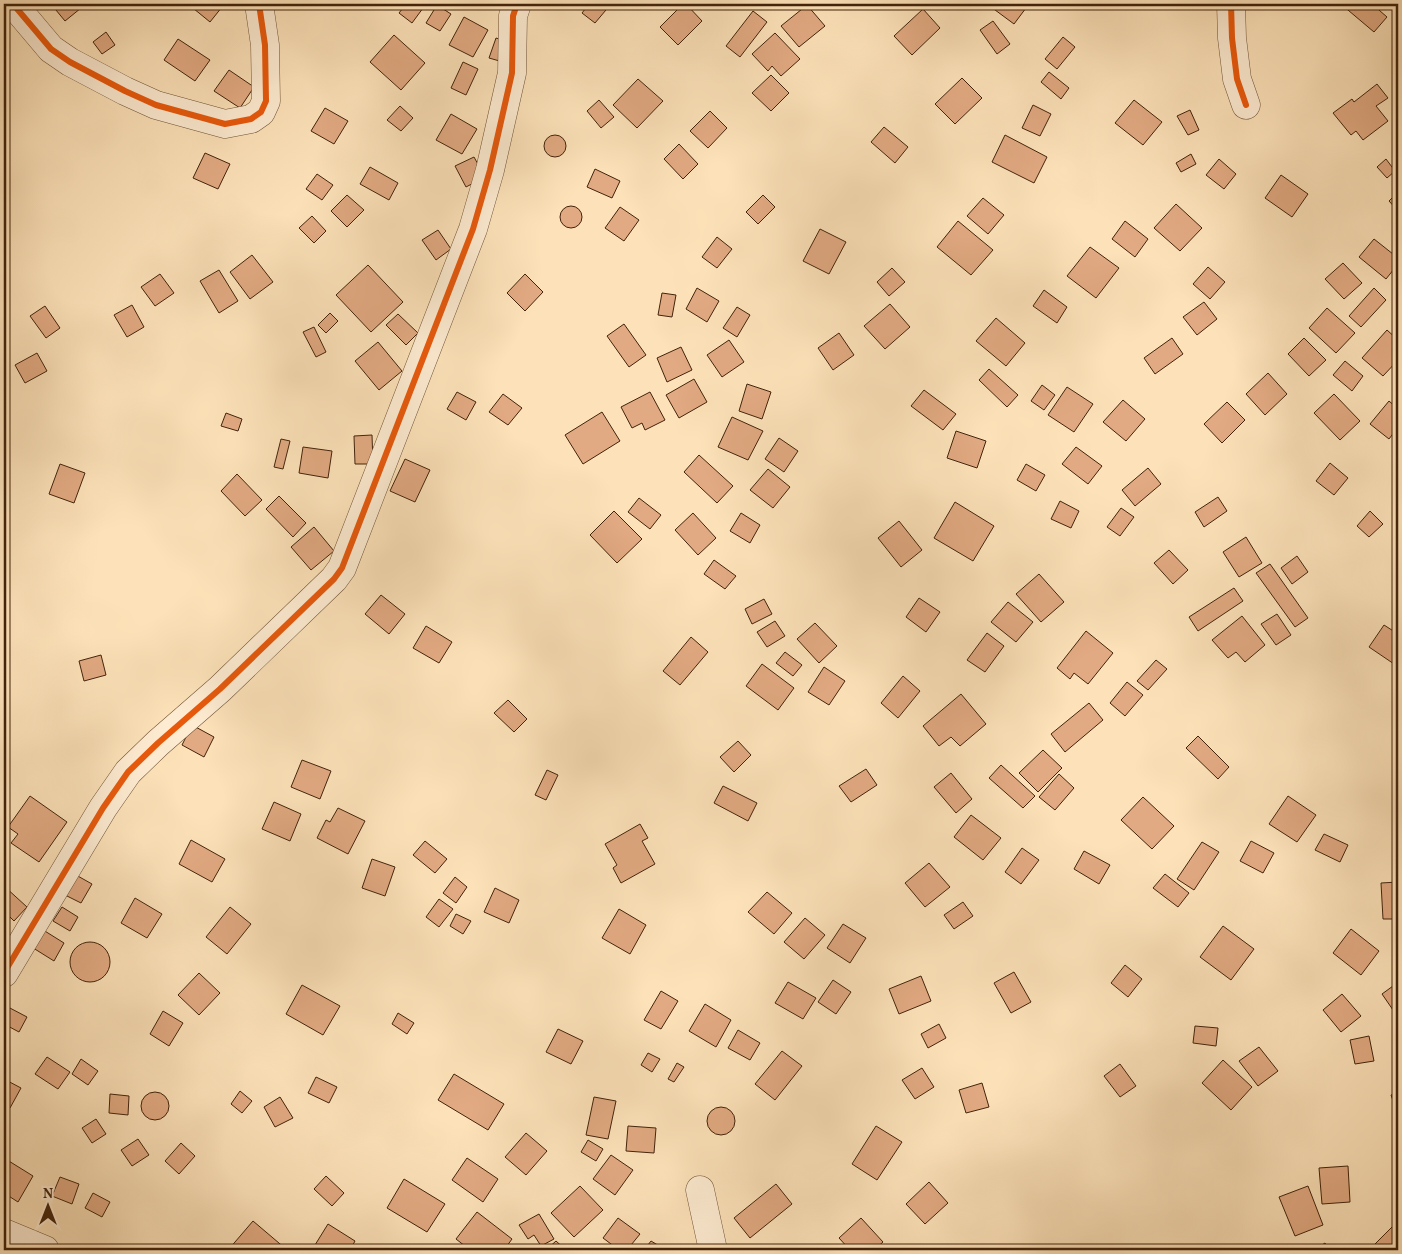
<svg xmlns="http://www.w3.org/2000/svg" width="1402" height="1254" font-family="Vollkorn,serif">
	<rect width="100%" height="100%" fill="#fde2b9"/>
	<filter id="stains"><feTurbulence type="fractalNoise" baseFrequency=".004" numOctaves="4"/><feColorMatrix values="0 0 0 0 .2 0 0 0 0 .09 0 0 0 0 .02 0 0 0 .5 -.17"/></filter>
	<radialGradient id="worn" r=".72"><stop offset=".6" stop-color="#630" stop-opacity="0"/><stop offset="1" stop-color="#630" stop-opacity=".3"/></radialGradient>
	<!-- building -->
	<g fill="#e2aa82" stroke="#42230b">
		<path d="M51 4H86L65 21Z"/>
		<path d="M188 4H217L222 7 210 22Z"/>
		<path d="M406 4H426L412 23 399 13Z"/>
		<path d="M589 4H611L595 23 582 13Z"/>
		<path d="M683 4H686L702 21 678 45 660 27Z"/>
		<path d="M987 4H1029L1014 24Z"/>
		<path d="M1343 4H1372L1387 17 1374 32 1342 5Z"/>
		<path d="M437 5 451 14 440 31 426 23Z"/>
		<path d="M807 5 825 26 799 47 781 26Z"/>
		<path d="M923 9 940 28 912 55 894 36Z"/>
		<path d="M753 11 767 22 740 57 726 46Z"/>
		<path d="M464 17 488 30 473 57 449 45Z"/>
		<path d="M993 21 1010 44 997 54 980 30Z"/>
		<path d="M106 32 115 45 102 54 93 42Z"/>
		<path d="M775 33 800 59 781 76 772 66 768 71 752 54Z"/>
		<path d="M394 35 425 63 401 90 370 62Z"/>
		<path d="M1063 37 1075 47 1057 69 1045 59Z"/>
		<path d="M496 38 509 42 503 62 489 58Z"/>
		<path d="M178 39 210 60 195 81 164 60Z"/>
		<path d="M463 62 478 69 466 95 451 88Z"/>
		<path d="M229 70 254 87 240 108 214 91Z"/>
		<path d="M1049 72 1069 88 1061 99 1041 82Z"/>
		<path d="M771 75 789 93 771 111 752 93Z"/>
		<path d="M962 78 982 98 955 124 935 104Z"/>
		<path d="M638 79 663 101 637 128 613 105Z"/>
		<path d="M1377 84 1388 98 1376 106 1388 121 1363 140 1356 131 1351 135 1333 113 1352 99 1354 102Z"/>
		<path d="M599 100 614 117 601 128 587 111Z"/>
		<path d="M1134 100 1162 122 1143 145 1115 123Z"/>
		<path d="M1033 105 1051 114 1040 136 1022 128Z"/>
		<path d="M400 106 413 118 401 131 387 120Z"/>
		<path d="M325 108 348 121 334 144 311 131Z"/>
		<path d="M1190 110 1199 130 1188 135 1177 116Z"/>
		<path d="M710 111 727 128 708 148 690 131Z"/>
		<path d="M451 114 477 129 462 154 436 140Z"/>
		<path d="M884 127 908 147 895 163 871 142Z"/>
		<path d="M1005 135 1047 157 1034 183 992 162Z"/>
		<circle cx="555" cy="146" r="11"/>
		<path d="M679 144 698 164 683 179 664 159Z"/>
		<path d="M205 153 230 164 218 189 193 178Z"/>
		<path d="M1191 154 1196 164 1181 172 1176 163Z"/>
		<path d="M474 157 485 177 466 187 455 166Z"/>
		<path d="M1219 159 1236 174 1224 189 1206 175Z"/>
		<path d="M1386 159 1395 171 1387 178 1377 167Z"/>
		<path d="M370 167 398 183 389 200 360 184Z"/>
		<path d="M595 169 620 181 612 198 587 187Z"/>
		<path d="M317 174 333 185 322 200 306 189Z"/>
		<path d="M1281 175 1308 194 1292 217 1265 198Z"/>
		<path d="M1398 192V211L1389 201Z"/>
		<path d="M347 195 364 210 347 227 331 211Z"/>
		<path d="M763 195 775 207 758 224 746 212Z"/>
		<path d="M983 198 1004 215 988 234 967 216Z"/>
		<path d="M1176 204 1202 228 1180 251 1154 228Z"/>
		<circle cx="571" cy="217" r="11"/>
		<path d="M620 207 639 220 624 241 605 228Z"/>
		<path d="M312 216 326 231 314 243 299 228Z"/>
		<path d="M958 221 993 250 971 275 937 247Z"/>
		<path d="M1125 221 1148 239 1135 257 1112 239Z"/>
		<path d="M820 229 846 242 829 274 803 261Z"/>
		<path d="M438 230 451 249 436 260 422 240Z"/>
		<path d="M717 237 732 249 717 268 702 257Z"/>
		<path d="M1374 239 1398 258V264L1386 279 1359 257Z"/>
		<path d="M1090 247 1119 268 1096 298 1067 276Z"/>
		<path d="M252 255 273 282 250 299 230 272Z"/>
		<path d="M1343 263 1362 283 1344 299 1325 279Z"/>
		<path d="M368 265 403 302 371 332 336 295Z"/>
		<path d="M1208 267 1225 282 1210 299 1193 284Z"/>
		<path d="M892 268 905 282 889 296 877 282Z"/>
		<path d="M219 270 238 301 219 313 200 281Z"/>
		<path d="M160 274 174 293 155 306 141 287Z"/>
		<path d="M525 274 543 292 525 311 507 293Z"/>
		<path d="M697 288 719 301 707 322 686 309Z"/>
		<path d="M1374 288 1386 300 1361 327 1349 316Z"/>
		<path d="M1044 290 1067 307 1057 323 1033 306Z"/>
		<path d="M662 293 676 295 672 317 658 315Z"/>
		<path d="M1204 302 1217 319 1197 335 1183 317Z"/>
		<path d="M890 304 910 327 885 349 864 326Z"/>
		<path d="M132 305 144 327 127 337 114 315Z"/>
		<path d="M45 306 60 328 46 338 30 316Z"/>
		<path d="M737 307 750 315 737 337 723 328Z"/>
		<path d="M1327 308 1355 333 1336 353 1309 328Z"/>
		<path d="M330 313 338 321 326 333 318 325Z"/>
		<path d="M398 314 418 333 406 345 386 325Z"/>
		<path d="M996 318 1025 343 1006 366 976 341Z"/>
		<path d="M624 324 646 355 629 367 607 336Z"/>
		<path d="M314 327 326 352 316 357 303 332Z"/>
		<path d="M1387 330 1398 340V360L1383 376 1362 358Z"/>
		<path d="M839 333 854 355 833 370 818 348Z"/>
		<path d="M1172 338 1183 354 1155 374 1144 358Z"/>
		<path d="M1304 338 1326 360 1309 376 1288 354Z"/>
		<path d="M729 340 744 362 722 377 707 355Z"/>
		<path d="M378 342 402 371 379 390 355 361Z"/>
		<path d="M681 347 692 370 667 382 657 358Z"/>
		<path d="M37 353 47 371 25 383 15 365Z"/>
		<path d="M1345 361 1363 376 1352 391 1333 375Z"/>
		<path d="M989 369 1018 395 1007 407 979 380Z"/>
		<path d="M1268 373 1287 394 1265 415 1246 394Z"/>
		<path d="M694 379 707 402 679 418 666 395Z"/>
		<path d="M747 384 771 392 762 419 739 411Z"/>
		<path d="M1042 385 1055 395 1044 410 1031 401Z"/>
		<path d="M1067 387 1093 404 1074 432 1048 415Z"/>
		<path d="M924 390 956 414 943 430 911 406Z"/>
		<path d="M457 392 476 402 466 420 447 409Z"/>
		<path d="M650 392 665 420 645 430 642 423 632 428 621 407Z"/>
		<path d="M503 394 522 408 508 425 489 412Z"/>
		<path d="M1334 394 1360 421 1340 440 1314 413Z"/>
		<path d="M1123 400 1145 419 1126 441 1103 422Z"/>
		<path d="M1389 401 1398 409V427L1389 439 1370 424Z"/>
		<path d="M1227 402 1245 420 1222 443 1204 424Z"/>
		<path d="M602 412 620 441 583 464 565 435Z"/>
		<path d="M226 413 242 419 238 431 221 426Z"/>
		<path d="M732 417 763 431 748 460 718 447Z"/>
		<path d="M956 431 986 441 977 468 947 458Z"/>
		<path d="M372 435 373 464H355L354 436Z"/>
		<path d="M779 438 798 451 784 472 765 459Z"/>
		<path d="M281 439 290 441 283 469 274 467Z"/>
		<path d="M303 447 332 451 328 478 299 473Z"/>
		<path d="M1076 447 1102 466 1088 484 1062 464Z"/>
		<path d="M699 455 733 486 717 503 684 472Z"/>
		<path d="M405 459 430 470 415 502 390 491Z"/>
		<path d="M1330 463 1348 478 1334 495 1316 481Z"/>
		<path d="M60 464 85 473 74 503 49 494Z"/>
		<path d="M1026 464 1045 475 1036 491 1017 480Z"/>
		<path d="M1148 468 1161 484 1135 506 1122 490Z"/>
		<path d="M768 469 790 487 773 508 750 490Z"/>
		<path d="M237 474 262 500 245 516 221 491Z"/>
		<path d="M279 496 306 523 293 537 266 509Z"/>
		<path d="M1218 497 1227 511 1204 527 1195 512Z"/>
		<path d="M639 498 661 515 650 529 628 512Z"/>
		<path d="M1060 501 1079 511 1071 528 1051 519Z"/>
		<path d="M955 502 994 526 973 561 934 538Z"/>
		<path d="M1121 508 1134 517 1120 536 1107 527Z"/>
		<path d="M614 511 642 539 617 563 590 535Z"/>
		<path d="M1370 511 1383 524 1369 537 1357 526Z"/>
		<path d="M693 513 716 538 698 555 675 530Z"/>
		<path d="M741 513 760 525 750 543 730 531Z"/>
		<path d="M899 521 922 550 901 567 878 538Z"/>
		<path d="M314 527 334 551 311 570 291 547Z"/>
		<path d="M1246 537 1262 563 1239 577 1223 552Z"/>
		<path d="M1169 550 1188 570 1173 584 1154 563Z"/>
		<path d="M1297 556 1308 572 1292 584 1281 568Z"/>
		<path d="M714 560 736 576 725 589 704 574Z"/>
		<path d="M1270 564 1308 618 1295 627 1256 573Z"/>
		<path d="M1039 574 1064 602 1041 622 1016 594Z"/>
		<path d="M1234 588 1243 601 1198 631 1189 617Z"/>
		<path d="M381 595 405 614 389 634 365 614Z"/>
		<path d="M919 598 940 612 926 632 906 617Z"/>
		<path d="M764 599 772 614 752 624 745 609Z"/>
		<path d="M1008 602 1033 622 1016 642 991 622Z"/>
		<path d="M1277 614 1291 635 1276 645 1261 624Z"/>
		<path d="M1242 616 1265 645 1245 662 1236 652 1228 658 1212 640Z"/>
		<path d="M775 621 785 636 767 647 757 632Z"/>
		<path d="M815 623 837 646 819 663 797 639Z"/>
		<path d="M1384 625 1398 634 1397 666 1369 647Z"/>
		<path d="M426 626 452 642 439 663 413 648Z"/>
		<path d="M1086 631 1113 653 1088 684 1074 673 1070 679 1057 668Z"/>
		<path d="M987 633 1004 646 985 672 967 660Z"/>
		<path d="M691 637 708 652 680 685 663 671Z"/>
		<path d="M785 652 802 665 793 676 776 663Z"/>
		<path d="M101 655 106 675 84 681 79 661Z"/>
		<path d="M1156 660 1167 669 1148 690 1137 681Z"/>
		<path d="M762 664 794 688 778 710 746 686Z"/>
		<path d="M824 667 845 681 829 705 808 692Z"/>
		<path d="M903 676 920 691 898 718 881 703Z"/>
		<path d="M1127 682 1143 695 1125 716 1110 703Z"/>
		<path d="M961 694 986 724 960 746 951 737 939 746 923 726Z"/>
		<path d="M508 700 527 719 514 732 494 713Z"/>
		<path d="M1089 703 1103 720 1065 752 1051 734Z"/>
		<path d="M192 725 214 737 204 757 182 745Z"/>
		<path d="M1198 736 1229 767 1218 779 1186 748Z"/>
		<path d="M738 741 751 755 734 772 720 757Z"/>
		<path d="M1043 750 1062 768 1038 792 1019 773Z"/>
		<path d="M302 760 331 771 320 799 291 787Z"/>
		<path d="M1001 765 1035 796 1023 808 989 778Z"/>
		<path d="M866 769 877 785 851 802 839 786Z"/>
		<path d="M547 770 558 775 546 800 535 795Z"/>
		<path d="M951 773 972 799 956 813 934 787Z"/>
		<path d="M1059 774 1074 788 1055 810 1039 797Z"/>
		<path d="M723 786 757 803 748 821 714 803Z"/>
		<path d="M30 796 67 822 39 862 11 843 18 834 8 827Z"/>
		<path d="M1288 796 1316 815 1297 842 1269 824Z"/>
		<path d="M1143 797 1174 826 1152 849 1121 820Z"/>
		<path d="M274 802 301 814 290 841 262 829Z"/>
		<path d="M338 808 365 821 348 854 317 838 326 820 330 822Z"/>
		<path d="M971 815 1001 838 983 860 954 837Z"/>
		<path d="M640 824 648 838 642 841 655 864 621 883 613 868 617 865 605 844Z"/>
		<path d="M1324 834 1348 845 1340 862 1315 850Z"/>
		<path d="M191 840 225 859 212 882 179 864Z"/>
		<path d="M425 841 447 859 435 873 413 855Z"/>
		<path d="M1251 841 1274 853 1263 873 1240 861Z"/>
		<path d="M1202 842 1219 852 1194 890 1177 879Z"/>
		<path d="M1022 848 1039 860 1021 884 1005 872Z"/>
		<path d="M1084 851 1110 865 1099 884 1074 869Z"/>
		<path d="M372 859 395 867 385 896 362 888Z"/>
		<path d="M929 863 950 887 925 907 905 883Z"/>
		<path d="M1165 874 1189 893 1178 907 1153 888Z"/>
		<path d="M76 875 92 884 81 903 65 895Z"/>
		<path d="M455 877 467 887 456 903 443 893Z"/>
		<path d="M1398 882V919H1383L1381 883Z"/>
		<path d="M4 886 27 907 14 921 4 911Z"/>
		<path d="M495 888 519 900 509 923 484 912Z"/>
		<path d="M767 892 792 913 774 934 748 912Z"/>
		<path d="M135 898 162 914 147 938 121 923Z"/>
		<path d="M439 899 453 909 439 927 426 917Z"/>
		<path d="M963 902 973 916 954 929 944 915Z"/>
		<path d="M62 907 78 917 70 931 53 921Z"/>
		<path d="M230 907 251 924 227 954 206 937Z"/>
		<path d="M619 909 646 925 630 954 602 938Z"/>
		<path d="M456 914 471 921 463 934 450 926Z"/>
		<path d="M805 918 825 935 804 959 784 942Z"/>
		<path d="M843 924 866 938 850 963 827 948Z"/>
		<path d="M1223 926 1254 949 1231 980 1200 957Z"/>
		<path d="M40 928 64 943 54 961 30 946Z"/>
		<path d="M1351 929 1379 951 1361 975 1333 953Z"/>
		<circle cx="90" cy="962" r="20"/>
		<path d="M1125 965 1142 979 1128 997 1111 983Z"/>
		<path d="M1014 972 1031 1002 1011 1013 994 983Z"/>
		<path d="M199 973 220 993 199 1015 178 995Z"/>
		<path d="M921 976 931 1001 899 1014 889 989Z"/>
		<path d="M833 980 851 992 836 1014 818 1002Z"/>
		<path d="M788 982 816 998 803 1019 775 1003Z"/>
		<path d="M302 985 340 1006 323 1035 286 1014Z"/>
		<path d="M1393 986 1398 993V1006L1393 1010 1382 994Z"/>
		<path d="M661 991 678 1001 661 1029 644 1020Z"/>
		<path d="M1342 994 1361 1016 1341 1032 1323 1010Z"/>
		<path d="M705 1004 731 1020 716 1047 689 1031Z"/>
		<path d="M8 1007 27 1017 19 1032 4 1024V1016Z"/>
		<path d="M163 1011 183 1023 169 1046 150 1034Z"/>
		<path d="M398 1013 414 1023 407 1034 392 1024Z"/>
		<path d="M939 1024 946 1038 928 1048 921 1034Z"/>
		<path d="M1195 1026 1218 1028 1216 1046 1193 1043Z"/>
		<path d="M558 1029 583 1041 571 1064 546 1052Z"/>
		<path d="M738 1030 760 1043 750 1060 728 1048Z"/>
		<path d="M1369 1036 1374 1061 1355 1064 1350 1040Z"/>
		<path d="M1259 1047 1278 1071 1258 1086 1239 1061Z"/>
		<path d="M782 1051 802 1066 775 1100 755 1084Z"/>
		<path d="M648 1053 660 1059 652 1072 641 1065Z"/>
		<path d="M47 1057 70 1072 58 1089 35 1074Z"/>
		<path d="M81 1059 98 1071 88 1085 72 1074Z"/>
		<path d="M1223 1060 1252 1087 1231 1110 1202 1083Z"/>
		<path d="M677 1063 684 1067 674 1082 668 1079Z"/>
		<path d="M1120 1064 1136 1086 1120 1097 1104 1076Z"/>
		<path d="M922 1068 934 1087 915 1099 902 1080Z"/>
		<path d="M454 1074 504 1104 488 1130 438 1100Z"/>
		<path d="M316 1077 337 1087 329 1103 308 1093Z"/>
		<path d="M4 1079 21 1088 10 1108 4 1105Z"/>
		<path d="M982 1083 989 1107 966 1113 959 1090Z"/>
		<path d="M240 1091 252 1101 242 1113 231 1104Z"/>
		<path d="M1398 1092V1115L1391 1095Z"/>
		<circle cx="155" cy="1106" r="14"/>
		<path d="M110 1094 129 1096 128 1115 109 1113Z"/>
		<path d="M280 1097 293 1118 275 1127 264 1107Z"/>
		<path d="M594 1097 616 1101 608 1139 586 1135Z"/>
		<circle cx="721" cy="1121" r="14"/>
		<path d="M96 1119 106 1134 92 1143 82 1128Z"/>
		<path d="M628 1126 656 1128 654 1153 626 1151Z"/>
		<path d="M876 1126 902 1142 877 1180 852 1164Z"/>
		<path d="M526 1133 547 1151 526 1175 505 1157Z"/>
		<path d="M138 1139 149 1155 132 1166 121 1150Z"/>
		<path d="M588 1140 603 1149 596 1161 581 1152Z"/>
		<path d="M181 1143 195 1156 179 1174 165 1161Z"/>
		<path d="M611 1155 633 1170 615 1195 593 1179Z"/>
		<path d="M4 1158 33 1176 18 1202 4 1193Z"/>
		<path d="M467 1158 498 1179 483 1202 452 1180Z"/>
		<path d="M1348 1166 1350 1202 1322 1204 1319 1168Z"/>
		<path d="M326 1176 344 1193 332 1206 314 1189Z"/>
		<path d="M60 1177 79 1184 72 1204 52 1196Z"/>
		<path d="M404 1179 445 1204 427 1232 387 1208Z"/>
		<path d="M929 1182 948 1203 925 1224 906 1204Z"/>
		<path d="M776 1184 792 1204 750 1238 734 1218Z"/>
		<path d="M580 1186 603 1210 574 1237 551 1213Z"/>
		<path d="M1308 1186 1323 1225 1295 1236 1279 1197Z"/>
		<path d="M93 1193 110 1202 102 1217 85 1208Z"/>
		<path d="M477 1212 512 1239 504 1250H470L456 1239Z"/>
		<path d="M539 1214 554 1239 541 1246 534 1235 528 1239 519 1225Z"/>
		<path d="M618 1218 640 1234 627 1250H619L603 1238Z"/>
		<path d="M861 1218 883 1242 874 1250H850L839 1238Z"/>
		<path d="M253 1221 286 1249 285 1250H230L229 1249Z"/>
		<path d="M328 1224 355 1241 350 1250H323L315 1245Z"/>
		<path d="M1392 1227 1398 1234V1250H1369Z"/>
		<path d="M556 1241 566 1250H546Z"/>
		<path d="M651 1241 666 1250H644Z"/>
		<path d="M1325 1243 1330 1250H1314Z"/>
	</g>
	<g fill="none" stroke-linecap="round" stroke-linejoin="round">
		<!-- street casing -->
		<g stroke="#715336" stroke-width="29">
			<g id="street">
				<path d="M13 4 51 49 70 62 125 91 156 105 225 124 251 119 261 112 266 101 265 45 259 4"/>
				<path d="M1231 4 1232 38 1237 79 1246 105"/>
				<path d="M4 973 103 808 128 772 158 743 220 689 334 579 342 568 473 229 490 170 512 73 513 16 517 4"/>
				<path d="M700 1190 713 1250"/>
				<path d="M4 1233 45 1250"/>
			</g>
		</g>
		<!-- street -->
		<use href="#street" stroke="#feecd2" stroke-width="28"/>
		<!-- cycleway casing -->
		<g stroke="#feecd2" stroke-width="9">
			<g id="cycleway">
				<path d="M13 4 51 49 70 62 125 91 156 105 225 124 251 119 261 112 266 101 265 45 259 4"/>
				<path d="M1231 4 1232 38 1237 79 1246 105"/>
				<path d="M4 973 103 808 128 772 158 743 220 689 334 579 342 568 473 229 490 170 512 73 513 16 517 4"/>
			</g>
		</g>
		<!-- cycleway -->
		<use href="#cycleway" stroke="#e8590c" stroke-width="6"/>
	</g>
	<!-- margin -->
	<rect width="1402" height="1254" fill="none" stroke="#fde2b9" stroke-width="20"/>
	<rect x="5" y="5" width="1392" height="1244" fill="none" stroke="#42230b" stroke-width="2.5"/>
	<rect x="10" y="10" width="1382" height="1234" fill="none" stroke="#42230b"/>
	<!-- north arrow -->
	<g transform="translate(48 1206)" stroke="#feecd2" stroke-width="4" paint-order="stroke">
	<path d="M0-4L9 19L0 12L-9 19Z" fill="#42230b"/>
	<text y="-8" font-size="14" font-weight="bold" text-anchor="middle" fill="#42230b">N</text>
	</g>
	<rect width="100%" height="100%" filter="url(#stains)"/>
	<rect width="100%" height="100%" fill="url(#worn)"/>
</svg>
